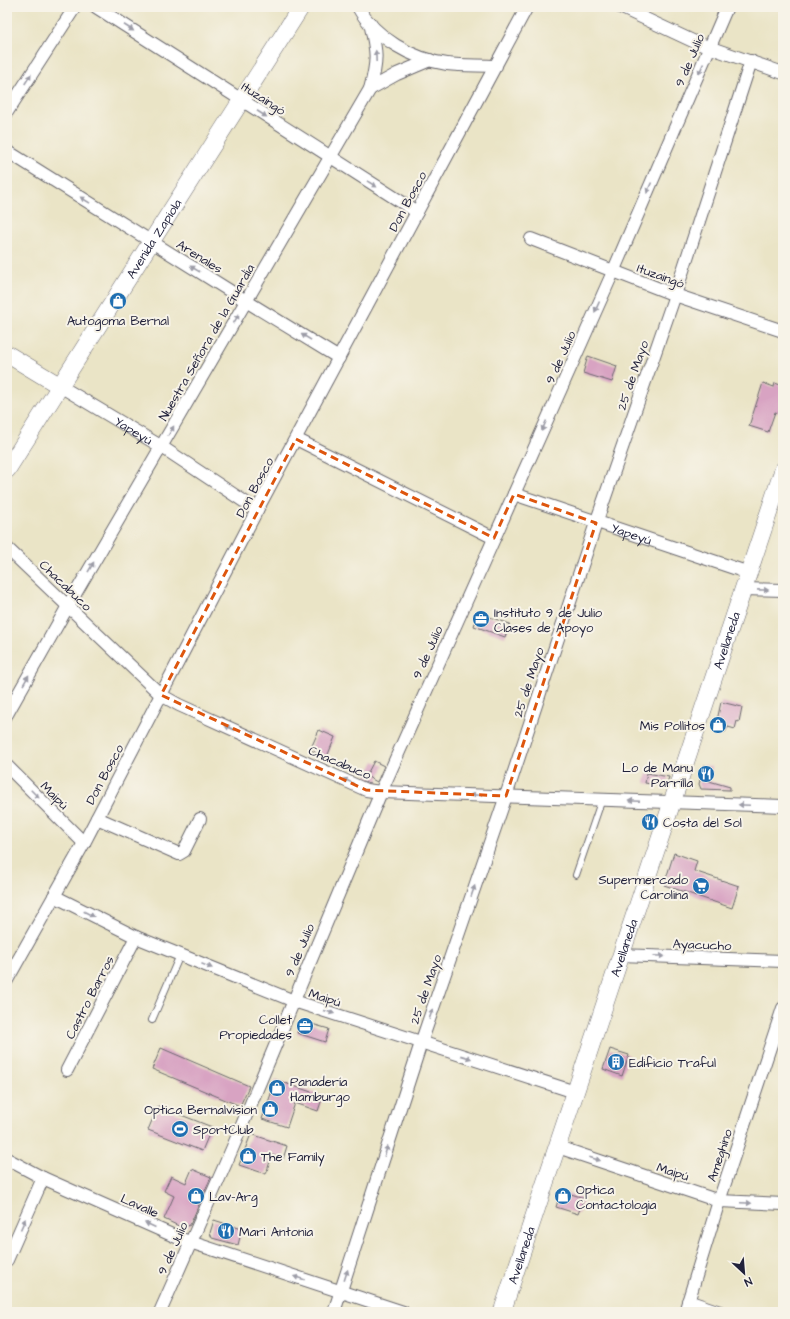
<svg xmlns="http://www.w3.org/2000/svg" width="790" height="1319" font-family="'Architects Daughter',sans-serif">
	<rect width="100%" height="100%" fill="#f7f3e8"/>
	<filter id="ink" filterUnits="userSpaceOnUse"><feTurbulence type="fractalNoise" baseFrequency=".025" numOctaves="2"/><feDisplacementMap in="SourceGraphic" scale="8" xChannelSelector="R" yChannelSelector="G"/><feConvolveMatrix kernelMatrix="1 2 1 2 8 2 1 2 1" color-interpolation-filters="sRGB"/></filter>
	<filter id="wash" filterUnits="userSpaceOnUse"><feTurbulence type="fractalNoise" baseFrequency=".012" numOctaves="4" result="noise"/><feDisplacementMap in="SourceGraphic" scale="16" xChannelSelector="R" yChannelSelector="G"/><feGaussianBlur stdDeviation="0.9" result="paint"/><feColorMatrix in="noise" values="0 0 0 0 0 0 0 0 0 0 0 0 0 0 0 0 0 1.4 0 .05"/><feComposite in="paint" operator="in"/></filter>
	<g filter="url(#wash)">
		<rect width="100%" height="100%" fill="#eae4c6"/>
		<g id="blocks">
			<!-- building -->
			<g fill="#d8a3c2">
				<path d="M588 356 617 366 612 382 583 373Z"/>
				<path d="M763 383 774 387 775 383 783 386V400L779 413 775 412 768 432 749 426Z"/>
				<path d="M478 613 510 624 505 637 474 626Z"/>
				<path d="M721 702 742 707 739 722 737 721 735 729 728 727 725 732 715 730Z"/>
				<path d="M319 730 335 737 327 757 310 750Z"/>
				<path d="M374 761 384 766 377 782 366 776Z"/>
				<path d="M704 765 712 767 709 781 730 787V790L701 789 699 784Z"/>
				<path d="M647 773 669 777 667 783 662 786 645 783Z"/>
				<path d="M674 853 697 861 694 871 739 886 732 908 664 885Z"/>
				<path d="M305 1022 329 1029 325 1042 297 1033 299 1027Z"/>
				<path d="M161 1048 249 1086 240 1106 152 1069Z"/>
				<path d="M610 1049 629 1055 622 1076 603 1069Z"/>
				<path d="M276 1080 323 1096 318 1111 295 1103 287 1127 262 1119Z"/>
				<path d="M158 1106 212 1127 202 1151 148 1130Z"/>
				<path d="M251 1134 287 1146 283 1159 272 1155 266 1174 239 1165Z"/>
				<path d="M192 1169 211 1177 190 1225 183 1228 164 1219 174 1196 164 1191 171 1176 186 1183Z"/>
				<path d="M561 1191 584 1198 578 1214 556 1207Z"/>
				<path d="M214 1220 242 1229 238 1245 212 1238 210 1233Z"/>
			</g>
		</g>
	</g>
	<g filter="url(#ink)">
		<use href="#blocks" fill-opacity="0" stroke="#68666c" stroke-width="1"/>
		<g fill="none" stroke-linecap="round" stroke-linejoin="round">
			<!-- lane casing -->
			<g stroke="#68666c" stroke-width="8">
				<g id="lane">
					<path d="M576 875 602 799"/>
					<path d="M152 1020 180 955"/>
				</g>
			</g>
			<!-- street casing -->
			<g stroke="#68666c" stroke-width="14">
				<g id="street">
					<path d="M96 7 417 212"/>
					<path d="M358 7C375 38 412 59 447 64 463 66 480 65 496 66"/>
					<path d="M620 7 697 43 783 73"/>
					<path d="M370 89 397 74 430 60"/>
					<path d="M7 112 75 7"/>
					<path d="M7 151 246 301 339 358"/>
					<path d="M531 239 675 295 783 331"/>
					<path id="s1" d="M60 386 162 447 257 510"/>
					<path d="M296 439 494 538"/>
					<path id="s2" d="M514 494 749 573"/>
					<path d="M7 548 161 695 179 705 366 790 381 792 783 806"/>
					<path d="M744 589 783 590"/>
					<path d="M7 714 68 606 370 89C378 60 377 52 370 23"/>
					<path d="M7 766 84 843"/>
					<path d="M97 818 179 854 184 851 200 819"/>
					<path d="M54 896 136 937 294 1001 575 1092"/>
					<path d="M620 955 783 961"/>
					<path d="M7 980 84 843 257 510 527 7"/>
					<path d="M67 1070 136 937"/>
					<path d="M558 1147 719 1201 783 1204"/>
					<path d="M7 1159 43 1178 181 1239 403 1312"/>
					<path d="M7 1260 43 1178"/>
					<path d="M688 1301 720 1312"/>
					<path d="M160 1312 232 1149 381 792 613 272 727 7"/>
					<path d="M334 1312 421 1043 506 796 596 523 675 295 751 61"/>
					<path d="M685 1312 719 1201 783 1008"/>
				</g>
			</g>
			<!-- secondary casing -->
			<g stroke="#68666c" stroke-width="18">
				<g id="secondary">
					<path d="M7 354 60 386"/>
					<path id="s3" d="M7 470 151 242 301 7"/>
					<path id="s4" d="M502 1312 783 470"/>
				</g>
			</g>
			<!-- lane -->
			<use href="#lane" stroke="#fff" stroke-width="6"/>
			<!-- street -->
			<use href="#street" stroke="#fff" stroke-width="12"/>
			<!-- secondary -->
			<use href="#secondary" stroke="#fff" stroke-width="17"/>
		</g>
		<!-- one-way arrows -->
		<defs><path id="oneway-solid" d="M-6-.8H1V-3.2L6.5 0L1 3.2V.8H-6Z"/></defs>
		<g fill="#9c9ca7">
			<use href="#oneway-solid" transform="translate(129 28) rotate(33)"/>
			<use href="#oneway-solid" transform="translate(376 56) rotate(-92)"/>
			<use href="#oneway-solid" transform="translate(701 69) rotate(114)"/>
			<use href="#oneway-solid" transform="translate(28 79) rotate(-57)"/>
			<use href="#oneway-solid" transform="translate(262 114) rotate(33)"/>
			<use href="#oneway-solid" transform="translate(372 184) rotate(32)"/>
			<use href="#oneway-solid" transform="translate(649 188) rotate(114)"/>
			<use href="#oneway-solid" transform="translate(85 200) rotate(-148)"/>
			<use href="#oneway-solid" transform="translate(195 269) rotate(-148)"/>
			<use href="#oneway-solid" transform="translate(597 307) rotate(114)"/>
			<use href="#oneway-solid" transform="translate(236 319) rotate(-60)"/>
			<use href="#oneway-solid" transform="translate(306 337) rotate(-149)"/>
			<use href="#oneway-solid" transform="translate(544 426) rotate(114)"/>
			<use href="#oneway-solid" transform="translate(171 431) rotate(-60)"/>
			<use href="#oneway-solid" transform="translate(91 567) rotate(-60)"/>
			<use href="#oneway-solid" transform="translate(763 590) rotate(1)"/>
			<use href="#oneway-solid" transform="translate(26 680) rotate(-60)"/>
			<use href="#oneway-solid" transform="translate(230 728) rotate(-156)"/>
			<use href="#oneway-solid" transform="translate(348 781) rotate(-156)"/>
			<use href="#oneway-solid" transform="translate(35 794) rotate(45)"/>
			<use href="#oneway-solid" transform="translate(476 795) rotate(-178)"/>
			<use href="#oneway-solid" transform="translate(634 801) rotate(-178)"/>
			<use href="#oneway-solid" transform="translate(744 805) rotate(-178)"/>
			<use href="#oneway-solid" transform="translate(473 891) rotate(-71)"/>
			<use href="#oneway-solid" transform="translate(89 914) rotate(27)"/>
			<use href="#oneway-solid" transform="translate(659 956) rotate(2)"/>
			<use href="#oneway-solid" transform="translate(207 966) rotate(22)"/>
			<use href="#oneway-solid" transform="translate(329 1012) rotate(18)"/>
			<use href="#oneway-solid" transform="translate(431 1014) rotate(-71)"/>
			<use href="#oneway-solid" transform="translate(466 1057) rotate(18)"/>
			<use href="#oneway-solid" transform="translate(386 1151) rotate(-72)"/>
			<use href="#oneway-solid" transform="translate(595 1159) rotate(18)"/>
			<use href="#oneway-solid" transform="translate(746 1203) rotate(2)"/>
			<use href="#oneway-solid" transform="translate(23 1224) rotate(-66)"/>
			<use href="#oneway-solid" transform="translate(150 1225) rotate(-156)"/>
			<use href="#oneway-solid" transform="translate(346 1275) rotate(-72)"/>
			<use href="#oneway-solid" transform="translate(299 1278) rotate(-162)"/>
		</g>
	</g>
	<!-- marked area -->
	<path fill="none" stroke="#de560e" stroke-width="3" stroke-dasharray="8 5" stroke-linejoin="round" d="M296 439 494 538 514 494 596 523 506 796 366 790 161 695Z"/>
	<!-- icons -->
	<defs>
		<g id="shop-disc" transform="scale(0.9)"><circle r="9.5" fill="#1f6fb2" stroke="#f7f3e8"/><path d="M-5-2.5h2.3a2.7 3.5 0 0 1 5.4 0H5L5.5 6h-11ZM-1.5-2.5h3a1.5 2.3 0 0 0-3 0Z" fill="#fff"/></g>
		<g id="office-disc" transform="scale(0.9)"><circle r="9.5" fill="#1f6fb2" stroke="#f7f3e8"/><path d="M-6-3h4V-5.5h4V-3h4V5H-6ZM-1-4.5V-3h2v-1.5ZM-6 0V1H6V0Z" fill="#fff"/></g>
		<g id="restaurant-disc" transform="scale(0.9)"><circle r="9.5" fill="#1f6fb2" stroke="#f7f3e8"/><path d="M-5-6h1v4h1v-4h1v4h1v-4h1v5L-1.5 .5V6h-2V.5L-5-1ZM5-6V6H3V1.5H1.5Q1.5-4 5-6Z" fill="#fff"/></g>
		<g id="supermarket-disc" transform="scale(0.9)"><circle r="9.5" fill="#1f6fb2" stroke="#f7f3e8"/><path d="M-6-5.5h2.5l.6 2H6L4.5 2H-2.5L-4.4-4H-6ZM-1.5 3.2a1.3 1.3 0 1 0 .1 0ZM3 3.2a1.3 1.3 0 1 0 .1 0Z" fill="#fff"/></g>
		<g id="building-disc" transform="scale(0.9)"><circle r="9.5" fill="#1f6fb2" stroke="#f7f3e8"/><path d="M-4-6H4V6H1V3H-1V6H-4ZM-2.5-4.3h1.7v1.8h-1.7ZM.8-4.3h1.7v1.8H.8ZM-2.5-1h1.7V.8h-1.7ZM.8-1h1.7V.8H.8Z" fill="#fff"/></g>
		<g id="stadium-disc" transform="scale(0.9)"><circle r="9.5" fill="#1f6fb2" stroke="#f7f3e8"/><path d="M0-5a6.5 5 0 1 0 0 10a6.5 5 0 1 0 0-10ZM-3.5-1.8h7v3.6h-7Z" fill="#fff"/></g>
	</defs>
	<g fill-rule="evenodd">
		<use href="#shop-disc" x="118" y="301"/>
		<use href="#office-disc" x="481" y="619"/>
		<use href="#shop-disc" x="718" y="725"/>
		<use href="#restaurant-disc" x="706" y="774"/>
		<use href="#restaurant-disc" x="650" y="822"/>
		<use href="#supermarket-disc" x="701" y="886"/>
		<use href="#office-disc" x="305" y="1026"/>
		<use href="#building-disc" x="616" y="1062"/>
		<use href="#shop-disc" x="277" y="1088"/>
		<use href="#shop-disc" x="270" y="1109"/>
		<use href="#stadium-disc" x="180" y="1129"/>
		<use href="#shop-disc" x="248" y="1156"/>
		<use href="#shop-disc" x="196" y="1196"/>
		<use href="#shop-disc" x="563" y="1196"/>
		<use href="#restaurant-disc" x="226" y="1231"/>
	</g>
	<g text-anchor="middle" stroke-width="4" stroke-linejoin="round" paint-order="stroke">
		<!-- street labels -->
		<g font-size="13" fill="#22223b" stroke="#f7f3e8">
			<text transform="translate(689 60) rotate(-67)" y="5">9 de Julio</text>
			<text transform="translate(264 98) rotate(33)" y="5">Ituzaingó</text>
			<text transform="translate(407 201) rotate(-62)" y="5">Don Bosco</text>
			<text dy="5" stroke="none"><textPath href="#s3" startOffset="274">Avenida Zapiola</textPath></text>
			<text transform="translate(200 256) rotate(32)" y="5">Arenales</text>
			<text transform="translate(661 275) rotate(20)" y="5">Ituzaingó</text>
			<text transform="translate(206 342) rotate(-60)" y="5">Nuestra Señora de la Guardia</text>
			<text transform="translate(560 357) rotate(-66)" y="5">9 de Julio</text>
			<text transform="translate(632 375) rotate(-71)" y="5">25 de Mayo</text>
			<text dy="5" stroke="none"><textPath href="#s1" startOffset="86">Yapeyú</textPath></text>
			<text transform="translate(254 487) rotate(-62)" y="5">Don Bosco</text>
			<text dy="5" stroke="none"><textPath href="#s2" startOffset="124">Yapeyú</textPath></text>
			<text transform="translate(66 585) rotate(44)" y="5">Chacabuco</text>
			<text dy="5" stroke="none"><textPath href="#s4" startOffset="708">Avellaneda</textPath></text>
			<text transform="translate(427 652) rotate(-66)" y="5">9 de Julio</text>
			<text transform="translate(528 682) rotate(-72)" y="5">25 de Mayo</text>
			<text transform="translate(340 762) rotate(23)" y="5">Chacabuco</text>
			<text transform="translate(104 774) rotate(-62)" y="5">Don Bosco</text>
			<text transform="translate(55 795) rotate(45)" y="5">Maipú</text>
			<text transform="translate(702 944) rotate(2)" y="5">Ayacucho</text>
			<text dy="5" stroke="none"><textPath href="#s4" startOffset="384">Avellaneda</textPath></text>
			<text transform="translate(299 950) rotate(-67)" y="5">9 de Julio</text>
			<text transform="translate(425 989) rotate(-71)" y="5">25 de Mayo</text>
			<text transform="translate(89 997) rotate(-63)" y="5">Castro Barros</text>
			<text transform="translate(325 997) rotate(18)" y="5">Maipú</text>
			<text transform="translate(719 1155) rotate(-72)" y="5">Ameghino</text>
			<text transform="translate(673 1171) rotate(18)" y="5">Maipú</text>
			<text transform="translate(140 1205) rotate(24)" y="5">Lavalle</text>
			<text transform="translate(172 1248) rotate(-66)" y="5">9 de Julio</text>
			<text dy="5" stroke="none"><textPath href="#s4" startOffset="60">Avellaneda</textPath></text>
		</g>
		<!-- poi labels -->
		<g font-size="13" fill="#22223b" stroke="#f7f3e8" text-anchor="start">
			<text x="118" y="325" text-anchor="middle">Autogoma Bernal</text>
			<text x="494" y="617">Instituto 9 de Julio<tspan x="494" dy="15">Clases de Apoyo</tspan></text>
			<text x="705" y="730" text-anchor="end">Mis Pollitos</text>
			<text x="693" y="772" text-anchor="end">Lo de Manu<tspan x="693" dy="15">Parrilla</tspan></text>
			<text x="663" y="827">Costa del Sol</text>
			<text x="688" y="884" text-anchor="end">Supermercado<tspan x="688" dy="15">Carolina</tspan></text>
			<text x="292" y="1024" text-anchor="end">Collet<tspan x="292" dy="15">Propiedades</tspan></text>
			<text x="629" y="1067">Edificio Traful</text>
			<text x="290" y="1086">Panadería<tspan x="290" dy="15">Hamburgo</tspan></text>
			<text x="257" y="1114" text-anchor="end">Optica Bernalvision</text>
			<text x="193" y="1134">SportClub</text>
			<text x="261" y="1161">The Family</text>
			<text x="576" y="1194">Optica<tspan x="576" dy="15">Contactologia</tspan></text>
			<text x="209" y="1201">Lav-Arg</text>
			<text x="239" y="1236">Mari Antonia</text>
		</g>
	</g>
	<!-- margin -->
	<rect width="790" height="1319" fill="none" stroke="#f7f3e8" stroke-width="24"/>
	<!-- north arrow -->
	<g transform="translate(744 1273) rotate(154)" stroke="#f7f3e8" stroke-width="3" paint-order="stroke">
	<path d="M0-3L7 15L0 10L-7 15Z" fill="#22223b"/>
	<text y="-6" font-size="11" font-weight="bold" text-anchor="middle" fill="#22223b">N</text>
	</g>
</svg>
